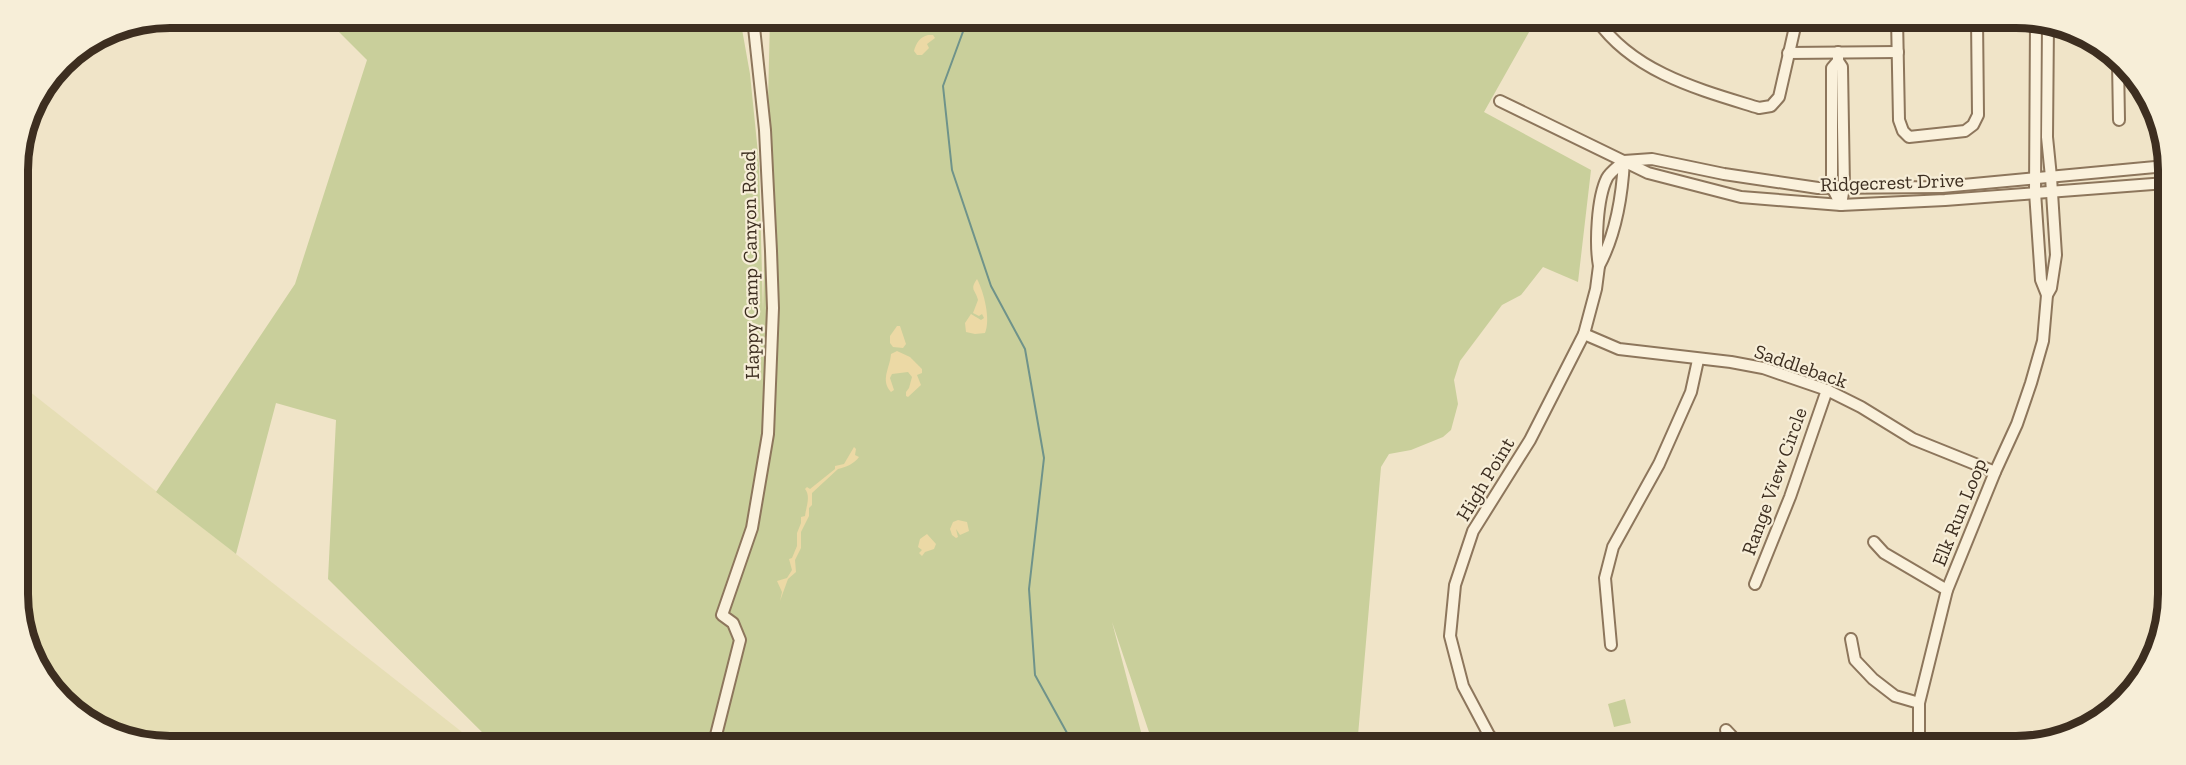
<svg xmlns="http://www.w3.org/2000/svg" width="2186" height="765" font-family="'Zilla Slab',serif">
	<rect width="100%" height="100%" fill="#f0e4c8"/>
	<!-- farmland -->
	<path fill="#e6deb5" d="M20 384 236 554 481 747H170L122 739 56 695 21 624Z"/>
	<!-- green -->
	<g fill="#c9cf9b">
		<path d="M325 18H740L750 74 759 163 763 311 770 18H1537L1484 112 1591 170 1578 282 1543 267 1521 295 1502 305 1460 361 1454 380 1458 404 1451 430 1443 437 1411 450 1389 454 1381 467 1357 747H1154L1112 622 1145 747H497L328 579 336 420 276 403 236 554 156 492 295 284 367 60Z"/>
		<path d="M1625 699 1631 723 1614 727 1608 704Z"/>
	</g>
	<!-- sand -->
	<g fill="#ecd9a5">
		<path d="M928 35H933L935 38 927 44 929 48 922 55H917L914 51C916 43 920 37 928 35Z"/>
		<path d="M977 279C984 292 991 320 985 333L975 334 966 332 965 323 971 314 981 320 984 318 982 314 979 316 973 313 978 300C976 290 969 290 977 279Z"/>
		<path d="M897 326H900L906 344 903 348 893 347 890 343V336Z"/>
		<path d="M897 351 910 357 922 369V373L917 375 921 385 908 397 906 396V392L909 388 912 377 908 372 892 374 890 378 894 390 891 392C880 380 890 368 891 354Z"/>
		<path d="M854 447 856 449 855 455 859 457C854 464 846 467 838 469L812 493V505L809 508V516L801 532V548L795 560 796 572 788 579 780 601 782 592 777 581 787 578 792 570 789 559 792 558 797 546V533L801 523V517L805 516C806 507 811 496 805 489L807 487 810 489 835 469V466L844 464Z"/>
		<path d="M958 520 967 522 969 531 960 535 956 529 958 537 956 538 952 535 950 529 953 522Z"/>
		<path d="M927 534 936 544 934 549 925 552 922 556 919 553 922 550 918 547 920 539Z"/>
	</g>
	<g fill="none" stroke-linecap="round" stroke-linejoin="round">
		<!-- stream -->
		<path stroke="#6f938a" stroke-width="2" d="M968 18 943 86 952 170 991 286 1025 349 1044 458 1029 589 1035 675 1072 742V747"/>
		<!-- minor casing -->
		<g stroke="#8d765c" stroke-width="14">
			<g id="minor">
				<path d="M1597 18V20C1634 73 1701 90 1759 108L1771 106 1779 97 1797 18"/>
				<path d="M1897 18 1899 120 1903 131 1909 137 1965 131 1973 125 1978 115 1977 18"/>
				<path d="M1700 20V18"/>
				<path d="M2036 21 2035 192 2041 280 2047 295"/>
				<path d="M1838 52V61L1842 67 1844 187 1841 205 1832 187V68L1838 61"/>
				<path d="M1788 53 1898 52"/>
				<path d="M2118 62 2119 120"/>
				<path d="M1500 101 1648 173 1741 197 1841 205 1945 200 2166 183"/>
				<path d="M1624 161 1652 159 1724 174 1818 188 1942 187 2166 166"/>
				<path d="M1624 161C1622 198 1616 234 1599 266 1595 244 1597 198 1607 178 1610 172 1619 166 1624 161Z"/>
				<path d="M1584 334 1619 349 1731 362 1763 368 1827 390 1861 407 1913 439 1995 472"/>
				<path d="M1874 542 1884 553 1947 590"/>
				<path d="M1755 584 1790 497 1827 390"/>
				<path d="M1851 639 1855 660 1873 679 1895 696 1919 703"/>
				<path d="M1611 645 1605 578 1613 547 1659 464 1691 392 1698 360"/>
				<path d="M1726 730 1742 747"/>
				<path d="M713 747 740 640 733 623 722 615 752 528 768 434 773 308 771 251 765 130 753 18"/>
				<path d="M1500 747 1489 735 1463 686 1450 636 1455 585 1473 531 1530 440 1584 334 1596 289 1599 266"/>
				<path d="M1919 747V703L1947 590 1995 472 2017 424 2031 383 2043 341 2047 295 2051 288 2056 255 2051 177 2047 137 2048 23"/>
			</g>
		</g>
		<!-- minor -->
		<use href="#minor" stroke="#faf1dc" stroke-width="10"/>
	</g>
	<g text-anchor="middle" stroke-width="4.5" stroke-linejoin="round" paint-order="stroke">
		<!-- street labels -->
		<g font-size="20" fill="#3d2e20" stroke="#f7eed8">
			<text transform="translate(1892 182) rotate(-2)" y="7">Ridgecrest Drive</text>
			<text transform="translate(750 265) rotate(-91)" y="7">Happy Camp Canyon Road</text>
			<text transform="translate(1801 366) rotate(19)" y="7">Saddleback</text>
			<text transform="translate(1485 479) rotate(-59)" y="7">High Point</text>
			<text transform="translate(1774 481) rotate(-70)" y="7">Range View Circle</text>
			<text transform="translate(1959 512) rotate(-68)" y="7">Elk Run Loop</text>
		</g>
	</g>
	<!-- crop -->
	<path d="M0 0H2186V765H0ZM170 28H2016A142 142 0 0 1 2158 170V594A142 142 0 0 1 2016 736H170A142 142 0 0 1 28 594V170A142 142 0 0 1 170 28Z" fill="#f7eed8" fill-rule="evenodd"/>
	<path fill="none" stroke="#3d2e20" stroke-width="8" d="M170 28H2016A142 142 0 0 1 2158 170V594A142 142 0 0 1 2016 736H170A142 142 0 0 1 28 594V170A142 142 0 0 1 170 28Z"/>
</svg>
